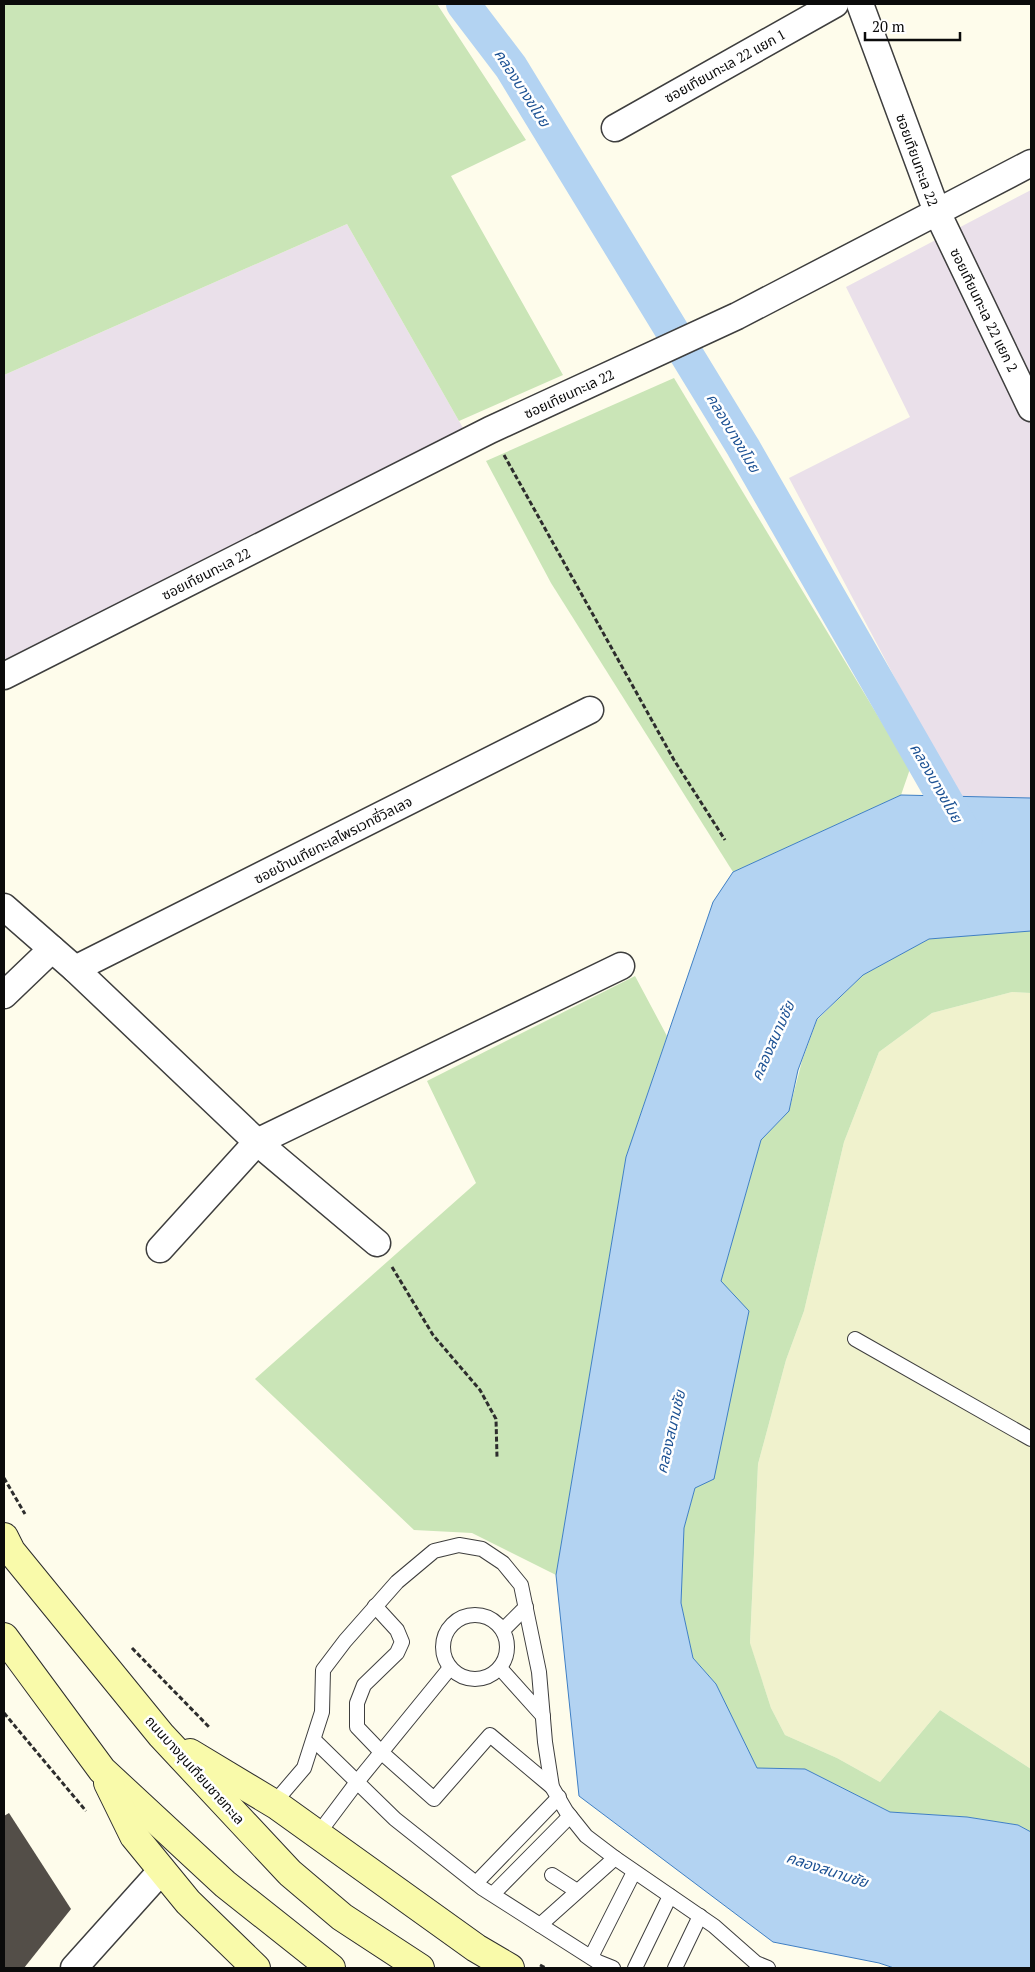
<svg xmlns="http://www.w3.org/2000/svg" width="1035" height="1972" font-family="'PT Serif','Noto Sans Thai',serif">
	<rect width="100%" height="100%" fill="#fefceb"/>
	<!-- industrial -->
	<g fill="#eae0ea">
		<path d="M1031 190V798L958 797 789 478 910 417 846 287Z"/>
		<path d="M347 224 467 435 4 666V375Z"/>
	</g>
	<!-- farmland -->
	<path fill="#f0f2cd" d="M1012 992 1031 993V1769L940 1710 880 1782 837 1758 785 1735 771 1708 750 1644 758 1464 786 1360 804 1311 844 1142 879 1052 932 1013Z"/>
	<!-- green -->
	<g fill="#cae5b7">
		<path d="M4 4H437L526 140 451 176 563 375 459 421 347 224 4 375Z"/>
		<path d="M674 378 910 769 901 795 733 872 551 583 486 461Z"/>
		<path d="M1022 931H1031V993L1012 992 932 1013 879 1052 844 1142 804 1311 786 1360 758 1464 750 1643 771 1708 785 1735 837 1758 880 1782 940 1710 1031 1769V1832L1018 1825 967 1817 890 1812 805 1769 757 1768 716 1684 693 1658 681 1603 684 1528 695 1488 721 1281 761 1140 789 1111 802 1061 817 1020 863 975 929 939Z"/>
		<path d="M635 976 667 1036 626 1157 556 1575 472 1533 414 1530 255 1379 476 1183 427 1081Z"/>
	</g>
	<!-- water -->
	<path fill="#b3d3f2" stroke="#3f7fc4" d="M901 795 1031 798V931L929 939 863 975 817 1019 798 1070 789 1111 761 1140 721 1281 749 1311 714 1479 695 1488 684 1528 681 1603 693 1658 716 1684 757 1768 805 1769 890 1812 967 1817 1018 1825 1031 1832V1968H894L879 1963 773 1942 579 1796 556 1575 626 1157 713 902 733 872Z"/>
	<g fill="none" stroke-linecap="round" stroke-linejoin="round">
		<!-- canal -->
		<path stroke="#b3d3f2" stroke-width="34" d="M463 4 511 67 743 447 966 836"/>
	</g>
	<!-- building -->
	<path fill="#534e48" d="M9 1813 71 1909 24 1968H4V1816Z"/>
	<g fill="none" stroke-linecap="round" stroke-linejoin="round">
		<!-- lane casing -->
		<g stroke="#3e3e3e" stroke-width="16">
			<g id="lane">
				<path d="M855 1339 1031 1439"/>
				<path d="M375 1606 397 1630 402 1642 397 1653 364 1685 357 1703V1727L381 1752 434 1799 490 1735 552 1787"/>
				<circle cx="475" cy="1647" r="32"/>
				<path d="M503 1630 526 1607"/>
				<path d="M500 1668 543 1716"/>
				<path d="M314 1740 395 1819 482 1888 598 1962 613 1968"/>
				<path d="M274 1803 304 1768 322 1712 323 1670 345 1641 397 1582 434 1551 459 1545 482 1549 503 1563 521 1585 539 1672 545 1742 552 1787 566 1811 586 1836 615 1858 714 1926 756 1963 768 1968"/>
				<path d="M318 1834 357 1782 450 1668"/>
				<path d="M552 1875 577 1891"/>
				<path d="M476 1883 559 1797"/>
				<path d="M493 1894 570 1816"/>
				<path d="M540 1925 615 1858"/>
				<path d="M591 1957 634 1872"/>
				<path d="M635 1968 670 1896"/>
				<path d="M675 1968 700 1916"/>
			</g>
		</g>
		<!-- street casing -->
		<g stroke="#3e3e3e" stroke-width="29">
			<g id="street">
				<path d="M615 128 835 4"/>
				<path d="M1031 163 937 212 1031 408"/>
				<path d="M4 676 490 430 737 316 937 212 860 4"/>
				<path d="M4 907 75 969 257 1142 377 1243"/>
				<path d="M75 969 590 710"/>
				<path d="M4 995 52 949"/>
				<path d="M160 1249 257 1142 621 966"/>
				<path d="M74 1968 162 1870"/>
			</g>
		</g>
		<!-- secondary casing -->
		<g stroke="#2d2d2d" stroke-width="30">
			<g id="secondary">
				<path d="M4 1537 11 1551 161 1735 290 1873 342 1917 420 1968"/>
				<path d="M4 1637 102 1770 225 1884 331 1968"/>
				<path d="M190 1753 278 1806 476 1948 510 1968"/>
				<path d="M108 1783 134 1836 188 1902 256 1968"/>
			</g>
		</g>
		<!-- path -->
		<g stroke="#2d2d2d" stroke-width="3" stroke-dasharray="5 2.5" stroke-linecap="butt">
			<path d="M504 455 674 760 725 840"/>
			<path d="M392 1267 433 1335 480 1390 496 1419 497 1457"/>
			<path d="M4 1478 25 1514"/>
			<path d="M132 1648 209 1727"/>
			<path d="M4 1713 86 1811"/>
			<path d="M540 1965 546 1968"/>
		</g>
		<!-- lane -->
		<use href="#lane" stroke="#fff" stroke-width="14"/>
		<!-- street -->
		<use href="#street" stroke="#fff" stroke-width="26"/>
		<!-- secondary -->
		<use href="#secondary" stroke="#f9faaa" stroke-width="28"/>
	</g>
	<g text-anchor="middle" stroke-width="5" stroke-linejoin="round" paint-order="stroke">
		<!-- street labels -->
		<g font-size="14" fill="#0b0b0b" stroke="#fff">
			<text transform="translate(725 66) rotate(-29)" y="5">ซอยเทียนทะเล 22 แยก 1</text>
			<text transform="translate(917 160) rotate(70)" y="5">ซอยเทียนทะเล 22</text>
			<text transform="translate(984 310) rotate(64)" y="5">ซอยเทียนทะเล 22 แยก 2</text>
			<text transform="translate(569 394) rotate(-25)" y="5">ซอยเทียนทะเล 22</text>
			<text transform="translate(206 574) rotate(-27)" y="5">ซอยเทียนทะเล 22</text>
			<text transform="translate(333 840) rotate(-27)" y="5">ซอยบ้านเทียทะเลไพรเวทซี่วิลเลจ</text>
			<text transform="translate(195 1770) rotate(48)" y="5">ถนนบางขุนเทียนชายทะเล</text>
		</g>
		<!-- water labels -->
		<g font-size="15" font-style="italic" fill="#1d5294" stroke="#fff">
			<text transform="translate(522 88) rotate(57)" y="5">คลองบางขโมย</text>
			<text transform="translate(733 433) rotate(59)" y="5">คลองบางขโมย</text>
			<text transform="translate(936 783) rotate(60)" y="5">คลองบางขโมย</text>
			<text transform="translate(773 1041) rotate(-66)" y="5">คลองสนามชัย</text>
			<text transform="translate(671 1432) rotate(-77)" y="5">คลองสนามชัย</text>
			<text transform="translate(827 1870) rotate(18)" y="5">คลองสนามชัย</text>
		</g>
	</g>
	<!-- border -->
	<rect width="1035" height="1972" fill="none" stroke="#0b0b0b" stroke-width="10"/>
	<!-- scale -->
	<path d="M865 32v8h95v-8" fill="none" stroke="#0b0b0b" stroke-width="2.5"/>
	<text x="872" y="32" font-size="15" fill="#0b0b0b" stroke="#ffffff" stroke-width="4" paint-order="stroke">20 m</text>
</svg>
